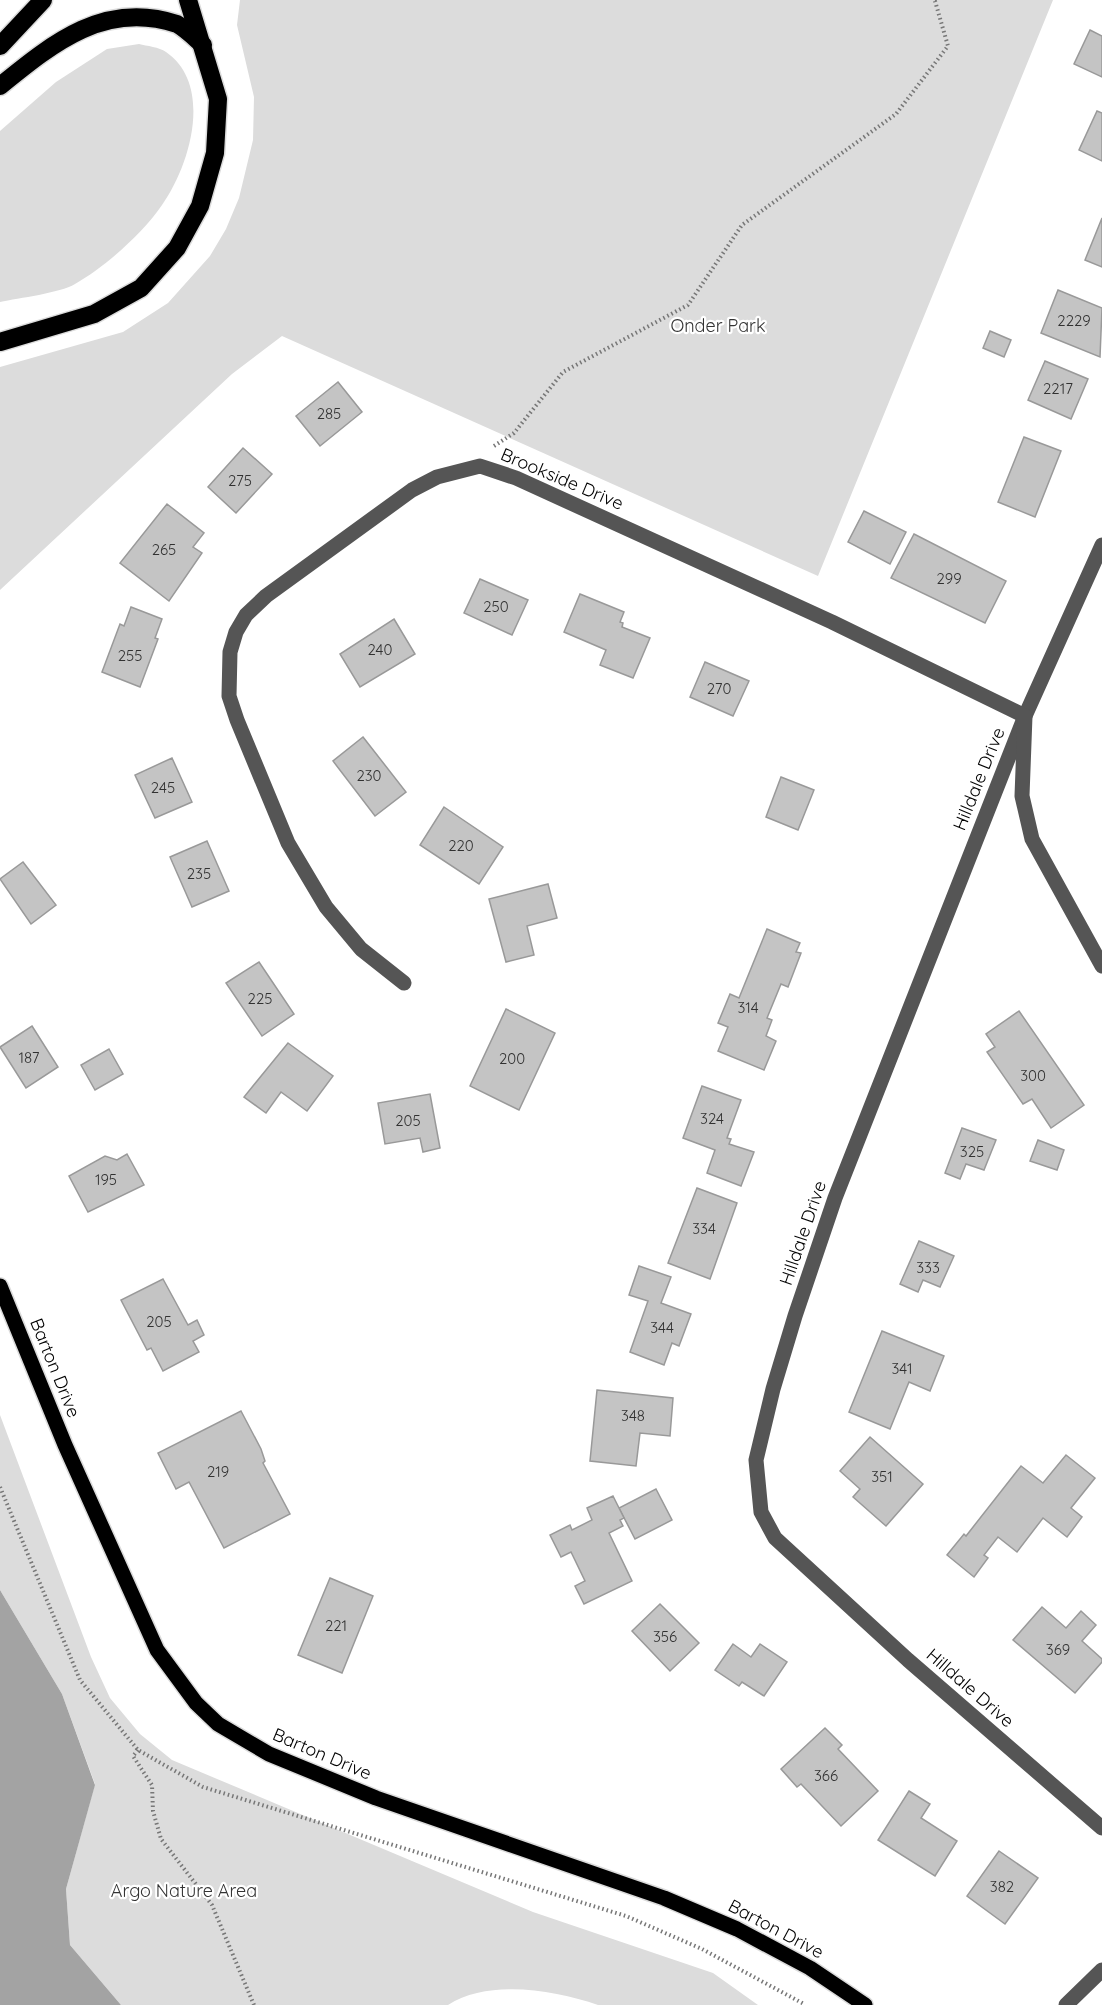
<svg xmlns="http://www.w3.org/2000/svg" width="1102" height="2005" font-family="Quicksand,sans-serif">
	<rect width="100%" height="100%" fill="#fff"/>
	<!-- green -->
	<g fill="#dcdcdc">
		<path d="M240 0H1053L818 576 282 336 232 374 0 590V367L123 332 168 303 210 256 226 229 239 198 253 140 254 97 237 25Z"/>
		<path d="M139 44C147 46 159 47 166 52 214 85 190 166 162 205 143 233 105 267 75 284 60 293 19 298 0 302V131L56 82 107 49Z"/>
		<path d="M0 1415 91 1657 110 1698 140 1734 172 1760 533 1912 713 1973 758 2005H598C554 1990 489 1979 448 2005H121L70 1945 66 1889 95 1784 62 1694 0 1590Z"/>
	</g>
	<!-- water -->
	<path fill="#a3a3a3" d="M0 1590 62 1694 95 1785 66 1889 70 1945 121 2005H0Z"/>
	<!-- building -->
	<g fill="#c4c4c4" stroke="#999" stroke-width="1.5">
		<path d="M1090 30 1102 36V77L1074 64Z"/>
		<path d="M1097 111 1102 113V161L1079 150Z"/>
		<path d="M1102 218V267L1085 260Z"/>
		<path d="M1058 290 1102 308 1100 357 1041 333Z"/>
		<path d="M990 331 1011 340 1004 357 983 348Z"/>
		<path d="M1045 361 1088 379 1071 419 1028 400Z"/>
		<path d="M338 382 362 412 320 446 296 416Z"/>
		<path d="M1024 437 1061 451 1035 517 998 502Z"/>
		<path d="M243 448 272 474 236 513 208 487Z"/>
		<path d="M167 504 204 533 193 547 202 553 169 601 120 563Z"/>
		<path d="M864 511 906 532 890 564 848 542Z"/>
		<path d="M914 534 1006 581 985 623 891 578Z"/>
		<path d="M480 579 528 600 512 635 464 613Z"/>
		<path d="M580 594 624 612 620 622 623 623 622 627 650 638 633 678 600 665 606 650 564 632Z"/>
		<path d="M131 607 162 619 155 638 158 639 140 687 102 672 120 624 124 626Z"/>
		<path d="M394 619 415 654 360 687 340 654Z"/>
		<path d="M705 662 749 681 733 716 690 697Z"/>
		<path d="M363 737 406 792 375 816 333 761Z"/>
		<path d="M172 758 192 802 155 818 135 775Z"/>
		<path d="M781 777 814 790 798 830 766 817Z"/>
		<path d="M444 807 503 847 479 884 420 845Z"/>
		<path d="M207 841 229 891 192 907 170 857Z"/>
		<path d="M23 862 56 905 31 924 0 879Z"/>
		<path d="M548 884 557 918 527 926 534 955 506 962 489 899Z"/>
		<path d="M767 929 800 943 796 952 801 953 788 987 781 984 767 1018 772 1020 766 1036 776 1041 764 1070 718 1051 728 1027 718 1023 730 994 739 998Z"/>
		<path d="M259 962 294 1014 262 1036 226 983Z"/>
		<path d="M506 1009 555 1033 519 1110 470 1086Z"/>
		<path d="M1019 1011 1084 1105 1051 1128 1032 1099 1023 1104 987 1052 995 1047 986 1034Z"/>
		<path d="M32 1026 58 1067 26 1088 0 1047Z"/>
		<path d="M288 1043 333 1076 307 1111 281 1092 266 1113 244 1097Z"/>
		<path d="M109 1049 123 1074 95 1090 81 1065Z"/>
		<path d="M702 1086 741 1100 727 1138 731 1139 729 1144 754 1152 741 1186 707 1173 715 1150 683 1138Z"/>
		<path d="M430 1094 440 1148 423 1152 420 1138 385 1144 378 1103Z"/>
		<path d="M962 1128 996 1140 984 1170 966 1164 960 1179 945 1173Z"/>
		<path d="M1038 1140 1064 1150 1057 1170 1030 1161Z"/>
		<path d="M127 1154 144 1185 88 1212 69 1176 105 1156 117 1160Z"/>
		<path d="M697 1188 737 1203 710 1279 668 1263Z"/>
		<path d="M919 1241 954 1256 940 1287 923 1280 918 1292 900 1284Z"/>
		<path d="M639 1266 671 1277 661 1303 691 1314 679 1346 672 1343 664 1365 630 1352 648 1301 629 1295Z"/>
		<path d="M163 1279 188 1325 197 1320 204 1335 193 1341 199 1352 163 1371 151 1348 147 1350 121 1300Z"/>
		<path d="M882 1331 944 1356 930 1391 909 1382 890 1429 849 1412Z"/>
		<path d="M597 1390 673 1398 670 1436 640 1433 636 1466 590 1461Z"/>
		<path d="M241 1411 261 1449 265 1461 263 1463 290 1514 224 1548 189 1482 176 1489 158 1453Z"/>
		<path d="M870 1437 923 1484 886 1526 853 1497 860 1489 840 1471Z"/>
		<path d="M1066 1455 1095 1478 1071 1508 1082 1517 1067 1537 1043 1518 1017 1552 998 1537 984 1555 988 1558 974 1577 947 1555 964 1534 966 1536 1021 1466 1043 1483Z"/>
		<path d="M656 1489 672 1520 635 1539 619 1508Z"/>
		<path d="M613 1496 624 1518 620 1520 623 1526 609 1533 632 1581 584 1604 575 1586 585 1581 571 1552 561 1557 550 1535 570 1525 572 1530 592 1520 587 1508Z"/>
		<path d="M330 1578 373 1596 342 1673 298 1655Z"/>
		<path d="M660 1604 699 1643 670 1671 632 1631Z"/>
		<path d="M1042 1607 1066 1628 1081 1611 1096 1625 1082 1641 1102 1659V1662L1075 1693 1013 1640Z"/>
		<path d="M733 1644 751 1657 760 1644 787 1662 764 1696 742 1682 739 1686 715 1670Z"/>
		<path d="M825 1728 842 1745 838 1749 878 1791 841 1826 801 1784 797 1787 781 1769Z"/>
		<path d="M909 1791 930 1804 921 1818 957 1841 935 1876 878 1840Z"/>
		<path d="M999 1851 1038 1878 1005 1924 967 1896Z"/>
	</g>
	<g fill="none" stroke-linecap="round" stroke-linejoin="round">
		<!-- major casing -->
		<g stroke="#dbdbdb" stroke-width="18">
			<path id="major" d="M0 1286 65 1445 157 1650 196 1703 218 1724 269 1754 376 1798 664 1898 737 1929 810 1968 865 2005"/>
		</g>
		<!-- highway casing -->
		<g stroke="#dbdbdb" stroke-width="21">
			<g id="highway">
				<path d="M0 46 43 0"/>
				<path d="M0 86C53 43 105 0 177 24 186 29 195 38 203 45"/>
				<path d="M0 342 94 314 141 288 177 248 200 206 215 153 218 99 188 0"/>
			</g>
		</g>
		<!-- path -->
		<g stroke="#777" stroke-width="4" stroke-dasharray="1.5 3" stroke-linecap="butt">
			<path d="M494 446 514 433 563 372 688 305 742 225 896 114 948 46 935 1 933 0"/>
			<path d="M0 1487 80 1680 138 1750 203 1787 626 1916 702 1949 804 2004"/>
			<path d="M138 1750 133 1756 152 1785 153 1811 161 1839 212 1905 254 2005"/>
		</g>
		<!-- minor -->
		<g stroke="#555" stroke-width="15">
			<path d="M1102 545 1025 716 835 1198 795 1316 773 1389 756 1460 761 1512 775 1538 908 1660 1102 1828"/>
			<path d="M404 983 361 949 326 907 288 843 237 720 229 696 230 652 236 632 246 615 266 596 412 490 437 477 480 466 516 478 832 622 1025 716 1022 796 1032 839 1102 966"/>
			<path d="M1066 2005 1102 1970"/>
		</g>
		<!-- major -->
		<use href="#major" stroke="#000" stroke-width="15"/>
		<!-- highway -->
		<use href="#highway" stroke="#000" stroke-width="18"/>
	</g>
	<g text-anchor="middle" stroke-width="4.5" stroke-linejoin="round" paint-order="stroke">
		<!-- number labels -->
		<g font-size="15" fill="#313131">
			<text x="1074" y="326">2229</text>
			<text x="1058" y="394">2217</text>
			<text x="329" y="419">285</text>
			<text x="240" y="486">275</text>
			<text x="164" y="555">265</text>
			<text x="949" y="584">299</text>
			<text x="496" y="612">250</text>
			<text x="380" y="655">240</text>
			<text x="130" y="661">255</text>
			<text x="719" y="694">270</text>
			<text x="369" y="781">230</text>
			<text x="163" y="793">245</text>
			<text x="461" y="851">220</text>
			<text x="199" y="879">235</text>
			<text x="260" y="1004">225</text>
			<text x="748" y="1013">314</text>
			<text x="29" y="1063">187</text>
			<text x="512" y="1064">200</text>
			<text x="1033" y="1081">300</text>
			<text x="712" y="1124">324</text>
			<text x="408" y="1126">205</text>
			<text x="972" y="1157">325</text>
			<text x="106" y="1185">195</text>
			<text x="704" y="1234">334</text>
			<text x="928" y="1273">333</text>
			<text x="159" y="1327">205</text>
			<text x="662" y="1333">344</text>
			<text x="902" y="1374">341</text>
			<text x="633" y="1421">348</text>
			<text x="218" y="1477">219</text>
			<text x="882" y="1482">351</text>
			<text x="336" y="1631">221</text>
			<text x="665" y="1642">356</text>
			<text x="1058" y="1655">369</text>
			<text x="826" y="1781">366</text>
			<text x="1002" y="1892">382</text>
		</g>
		<!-- park labels -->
		<g font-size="18" fill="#333" stroke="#fff">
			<text x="718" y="332">Onder Park</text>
			<text x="184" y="1897">Argo Nature Area</text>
		</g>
		<!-- street labels -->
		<g font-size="18" fill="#000" stroke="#fff">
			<text transform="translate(562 479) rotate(23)" y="6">Brookside Drive</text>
			<text transform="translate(979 779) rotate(-68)" y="6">Hilldale Drive</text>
			<text transform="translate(803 1233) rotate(-71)" y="6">Hilldale Drive</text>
			<text transform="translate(55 1368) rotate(68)" y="6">Barton Drive</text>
			<text transform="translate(970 1688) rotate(41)" y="6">Hilldale Drive</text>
			<text transform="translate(322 1754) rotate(23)" y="6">Barton Drive</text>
			<text transform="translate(776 1929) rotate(28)" y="6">Barton Drive</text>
		</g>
	</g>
</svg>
